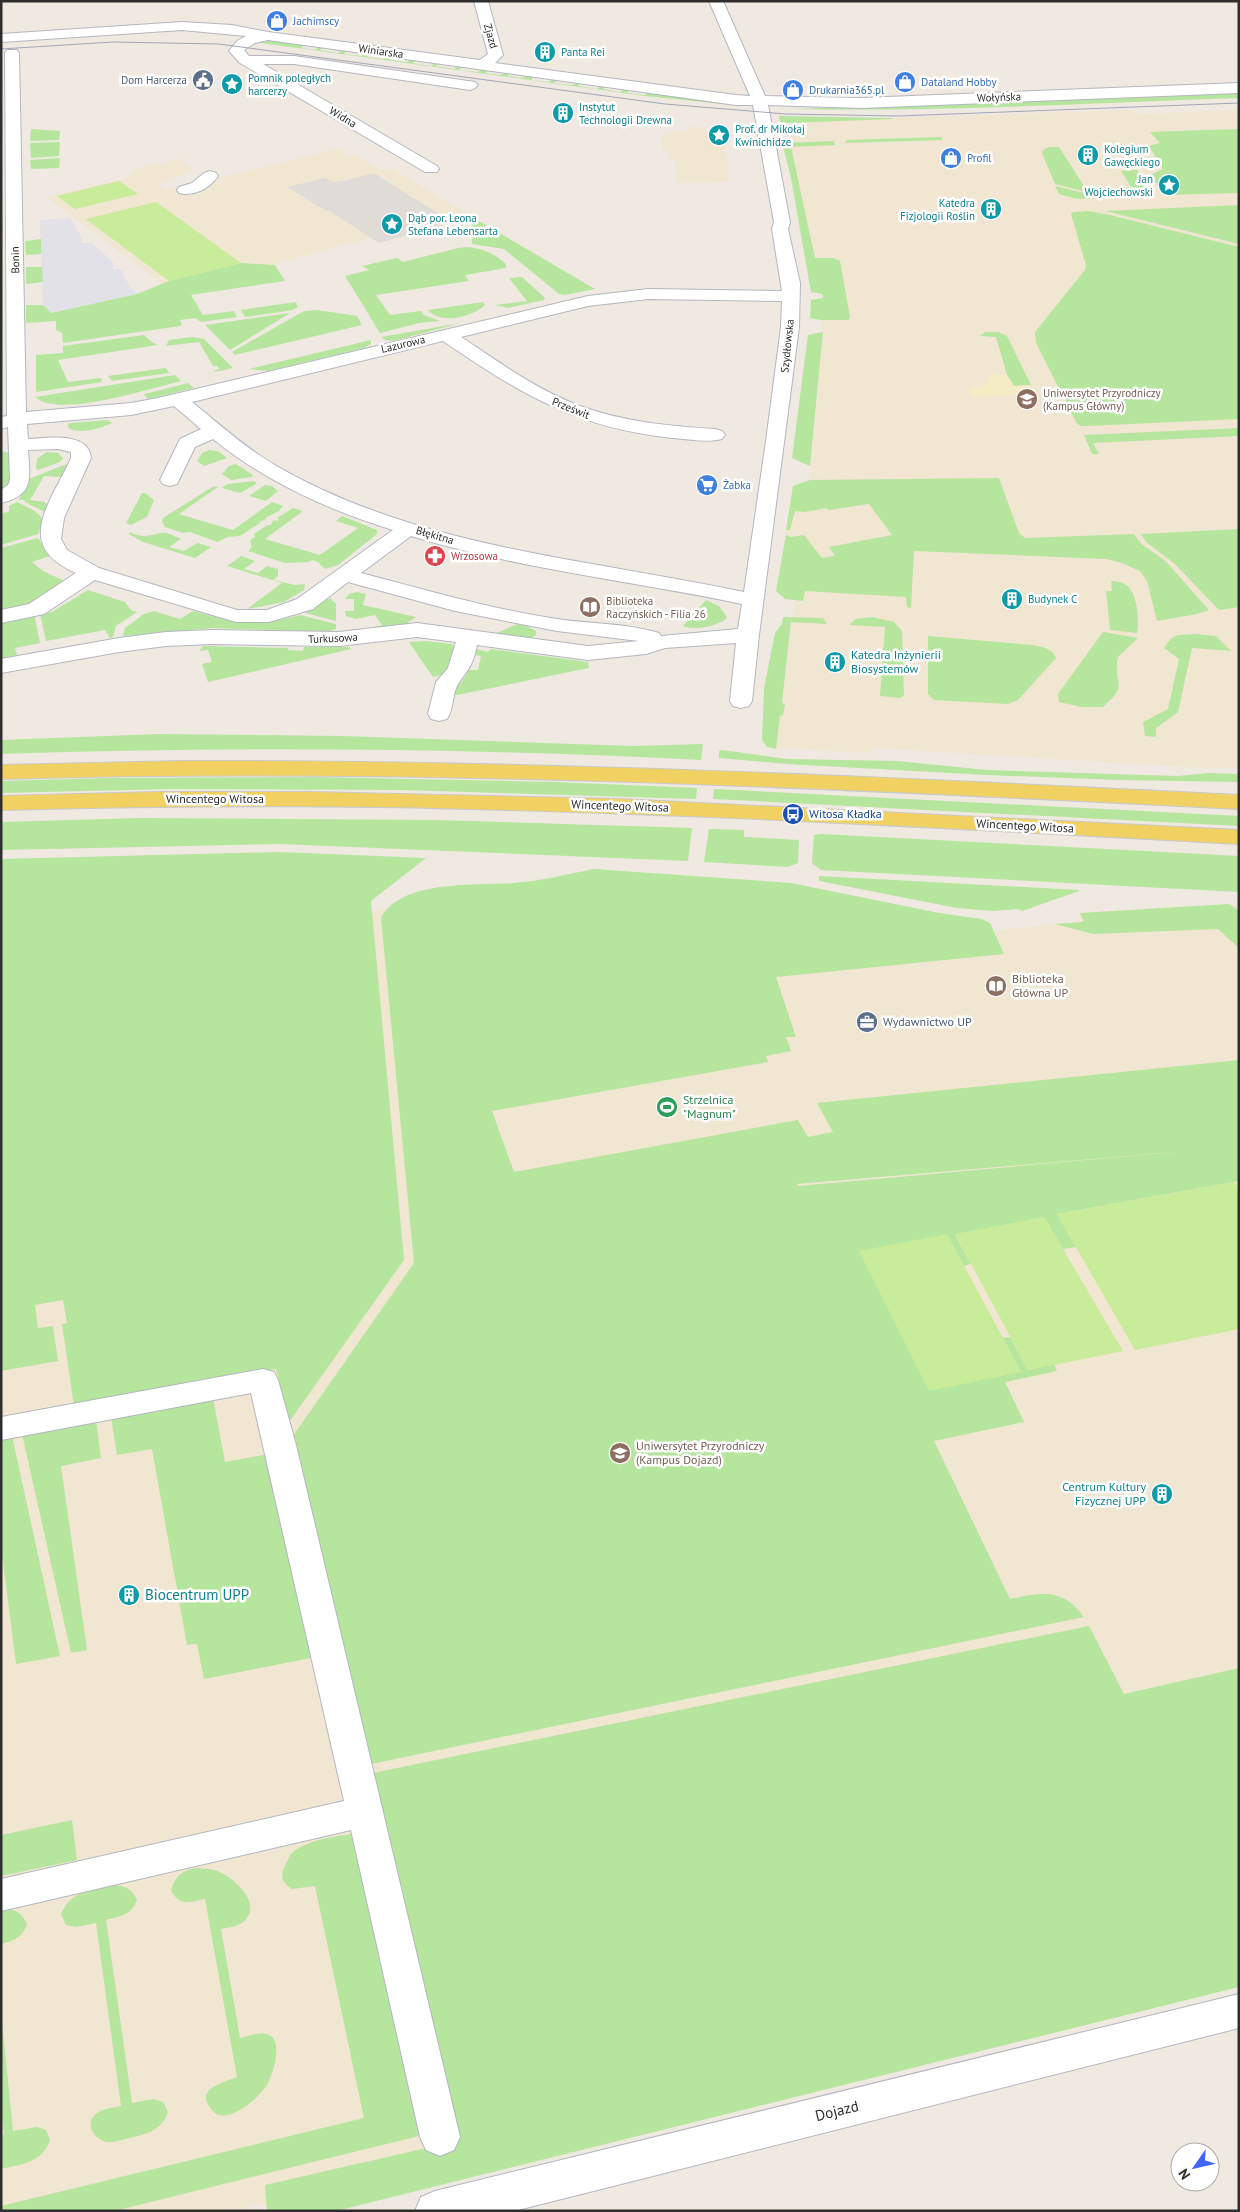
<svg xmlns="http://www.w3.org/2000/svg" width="1240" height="2212" font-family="'PT Sans',sans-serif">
	<rect width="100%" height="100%" fill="#efe9e1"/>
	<!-- industrial -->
	<path fill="#e3e1e8" d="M70 218 81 236 82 243H92L113 262V269H123L124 276 130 287 137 294 50 313 43 305 40 220Z"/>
	<!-- education -->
	<g fill="#f0e6d1">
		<path d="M1128 110 1142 114 1239 110V768H1205L871 748 870 753 776 748 780 715 785 704H782L798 575H779L793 486 810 480 823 332 818 301 823 298 791 147 793 127 808 121Z"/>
		<path d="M696 126 724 136 729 182 676 183 675 160 670 159 669 153 662 148V137L669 131H688L687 128Z"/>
		<path d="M337 149 348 156 355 154 378 170 393 169 472 217 379 243 371 238 172 291 46 197 128 178 132 170 178 158 193 169 159 185 166 190Z"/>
		<path d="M1228 904 1239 906V1961L232 2211H1V946L394 908 990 923 994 931 1081 921 1078 913Z"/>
	</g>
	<!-- green -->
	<g fill="#b6e59e" fill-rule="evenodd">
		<path d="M266 40 306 44 301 48 315 50 320 46H325L320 50 338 53 343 49 348 50 344 54 362 56 367 52 371 53 367 57 384 59 389 55 394 56 390 60 407 62 412 58 417 59 413 63 431 66 436 62H440L436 66 454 69 459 65 463 66 459 70 478 72 483 68 489 69 485 73 501 75 506 72H511L507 76 523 78 528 75 535 76 531 80 549 82 553 78 558 79 554 83 573 85 578 82H581L578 86 597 89 602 85 607 86 603 89 620 92 625 88 630 89 627 93 645 95 650 92 730 103 732 105 645 96 254 42Z"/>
		<path d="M1239 92V98C1090 103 941 112 793 109Z"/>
		<path d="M779 116 891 118 892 119 789 123 780 122Z"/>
		<path d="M31 129 60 131 59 140 30 141Z"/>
		<path d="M1239 129V193L1165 195 1150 175 1163 169 1149 146 1160 143 1150 132Z"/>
		<path d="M941 137 943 140 845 143 847 140Z"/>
		<path d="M834 141 835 145 791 147 815 258H833L840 261 850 317 849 320H821L810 318 811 300 823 298 822 294 811 292 791 178 782 143Z"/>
		<path d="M60 142 59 156 31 158 30 143Z"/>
		<path d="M1049 147H1059L1086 189 1131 187 1121 171 1137 170 1151 193 1147 196 1109 198 1055 184 1042 153 1043 150Z"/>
		<path d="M60 158 59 168 31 169 30 160Z"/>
		<path d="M1055 186 1105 198 1077 199 1059 194Z"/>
		<path d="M1239 205V244L1105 211Z"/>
		<path d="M1088 211 1110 215 1239 247V419L1088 426H1080L1076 422 1036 343 1035 332 1085 270 1086 265 1071 214 1073 212Z"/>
		<path d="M472 217 595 289 565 295 559 294 504 249 472 244Z"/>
		<path d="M41 239V254L26 255 25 241Z"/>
		<path d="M467 247C484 249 493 253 506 264V268L465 275 469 281 376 295 390 315 421 311 424 315 440 321 419 323 380 333 345 276 369 270 362 266 397 258 403 262 458 248Z"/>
		<path d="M241 263 275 265 285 281 191 295 203 315 234 311 237 317 201 322 195 318 180 320 182 325 180 326 63 343 62 333 56 330V321L26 323V305H43L51 313 137 294 169 281Z"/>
		<path d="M26 267H42L43 282 26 284Z"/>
		<path d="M522 277 545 298 544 300 508 308 495 305 527 301 509 278Z"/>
		<path d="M296 302 298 307 293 310 245 317 241 310Z"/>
		<path d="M483 302 485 305C472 317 441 325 428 310Z"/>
		<path d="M317 310 357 316 362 325 235 355 232 352 304 311Z"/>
		<path d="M290 313 230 350 205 325Z"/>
		<path d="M461 323 393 341 385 340 381 337Z"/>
		<path d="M823 332 810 466 792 458 808 335Z"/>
		<path d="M985 332H998L1007 336 1031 385 1014 386 1007 375 996 337 980 336Z"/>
		<path d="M144 335 153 343 158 345 58 360 68 382 101 378 102 382 36 392V355L63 353V346Z"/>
		<path d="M192 337 204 339 233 368 215 372 214 371 219 369 217 366H213L199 342 166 346 169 340Z"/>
		<path d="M371 340V344L364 348 268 371 249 369Z"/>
		<path d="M166 368 169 373 112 381 108 376Z"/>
		<path d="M175 375 181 381C150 388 60 419 35 397Z"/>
		<path d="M188 383 194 388 148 399 144 394Z"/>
		<path d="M108 420 112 423C102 428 76 436 68 427V424L72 423Z"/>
		<path d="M1239 428V436L1093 443 1099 454H1092L1084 435Z"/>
		<path d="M209 450 218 451 227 458 204 466 197 461 202 453Z"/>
		<path d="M1 451 9 453 13 482 1 489Z"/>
		<path d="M47 452 58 453 63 458 60 462 38 470 36 468 37 459Z"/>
		<path d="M69 464 61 477 44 476 30 500 45 502 47 505 45 512 25 502 24 500H19L29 479 61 466Z"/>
		<path d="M236 464 253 475 252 477 231 480 222 474 229 466Z"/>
		<path d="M999 478 1019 533 1025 538 1134 534C1142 549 1159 553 1169 565 1183 580 1195 595 1209 610L1197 614 1157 621 1147 581 1140 571 1122 563 1106 559 914 551 911 608 907 607 906 597 805 591 803 601 785 599 776 591 786 535 791 537 804 535 822 558 835 556 829 547 892 535 869 504 828 510 827 508 804 512 795 511 790 530H786L793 486 810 480Z"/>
		<path d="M255 481 256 484 240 493 222 488 227 484Z"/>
		<path d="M265 485 272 486 278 491 266 501 249 496Z"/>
		<path d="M214 486 218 487 179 514 233 530 272 502 283 506 279 511 265 518 267 519 259 522 260 523 240 536 228 537 217 542 190 532 183 533 165 527 162 521 163 518Z"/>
		<path d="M142 493H145L154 500 147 517 131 525 126 523Z"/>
		<path d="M17 502 35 511 43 519 38 534 1 545V513L9 512V506Z"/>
		<path d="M293 508 303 511 265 539 320 555 358 528 336 521 342 516 377 530V534L338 565 325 569 318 562 313 560 309 562 285 563 248 551 252 547 250 540 255 537 254 534 267 525H271L273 520 277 521 279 519 277 518Z"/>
		<path d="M1239 529V607L1219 610 1174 563 1146 542 1141 534Z"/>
		<path d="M130 532C142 539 149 535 162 533 168 532 175 537 181 539L169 547 184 551 197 543 211 547 195 558 143 542 129 534Z"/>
		<path d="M38 538 50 556 32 562 43 571 69 583 39 603 1 613V548Z"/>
		<path d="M241 556 255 561 244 569 258 573 267 566 278 569V576L273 580 295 585 305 584 304 590 284 602 247 609 282 583 227 566Z"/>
		<path d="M1111 581C1116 581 1122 582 1126 585 1137 591 1140 623 1137 633L1110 630 1106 591H1112Z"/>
		<path d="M88 590 125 602 131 610 137 612 116 626 113 637 110 638 105 630 46 641 40 614 52 612Z"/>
		<path d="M357 592 366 594 363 605 416 617 406 624 361 631 382 625 375 615 356 619 346 616 345 611H354V599H345L349 594Z"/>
		<path d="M330 598 336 604V621L305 613Z"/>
		<path d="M706 600 719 606 727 617 725 620C715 626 694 631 683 626Z"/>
		<path d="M154 611 180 619 193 611 238 623H267L300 615 336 624V629L328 632 214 628 123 636 125 628 144 614Z"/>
		<path d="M34 613 40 643 15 648 17 655 1 659V620Z"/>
		<path d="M783 617 823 618 827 624 791 622 782 703 785 704 783 715 780 716 776 749 767 747 762 740 764 688 775 633 782 624Z"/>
		<path d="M872 617 894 622 902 631 904 696 900 698 880 696 885 627 849 625 856 619Z"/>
		<path d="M520 623 536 631V635L529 640 494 634Z"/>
		<path d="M1103 632 1138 638 1118 657C1112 684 1131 683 1103 707H1082L1059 702 1058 694Z"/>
		<path d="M1195 634 1216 636 1231 651 1192 648 1178 712 1156 728V737L1145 736 1143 722 1168 709 1179 659 1164 648C1175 632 1176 636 1195 634Z"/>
		<path d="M928 636 1032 645C1041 647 1053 648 1056 658L1018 700 1008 704 934 700 928 694Z"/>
		<path d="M426 641 452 644 457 650C453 668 452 673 433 677L409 642Z"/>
		<path d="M203 646 288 648V650L303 651 304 647H349L351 649 208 682 202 664 212 662 208 650 199 651Z"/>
		<path d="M475 649 488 652 491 649 588 662 589 668 452 696C454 685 465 683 468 670H478L481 656 472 655Z"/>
		<path d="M159 734 343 736 634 746 703 744 701 760C468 748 234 746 1 754V740Z"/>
		<path d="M722 750 787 759 897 761 987 770 1178 776 1208 773 1239 774V782L1119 780 987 775 787 764 719 758V751Z"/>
		<path d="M315 777 556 782 697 788 696 799 401 790 171 789 1 793V781L108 778Z"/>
		<path d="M714 789 1239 816V826L713 799Z"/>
		<path d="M141 818 436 820 692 828 688 861 279 844 1 850V822Z"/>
		<path d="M709 829 744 830V837L799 840 798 863 788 867 704 862Z"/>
		<path d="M821 834 1239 856V892L821 870 812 863 814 835Z"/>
		<path d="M280 852 426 858 371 901 404 1260 289 1422 276 1369 74 1406 62 1324 67 1323 63 1300 35 1305 38 1328 53 1326 58 1361 1 1371V859Z"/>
		<path d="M594 869 791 883 939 913 982 919 990 923 1004 954 776 977 796 1037H786L791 1051 766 1056 768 1062 492 1111 514 1172 798 1120 808 1137 833 1132 817 1103 1239 1060V1181L1057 1214 1076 1247 1063 1249 1044 1217 955 1235 971 1264 964 1266 946 1234 1021 1372 1003 1338 1010 1337 1028 1370 1054 1364 1057 1371 1005 1382 1024 1422 934 1441 1010 1599C1043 1592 1063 1588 1084 1617L371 1764 293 1436 414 1263 381 918C401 879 477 886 514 883 541 881 568 874 594 869ZM1186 1151 798 1186 797 1184Z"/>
		<path d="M819 876 1079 890V891L1022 911 1018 909 993 911 957 908 819 881Z"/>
		<path d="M1229 904 1239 911V948L1218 929 1093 934 1055 924 1084 922 1080 913Z"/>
		<path d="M213 1398 225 1462 269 1454 316 1657 204 1679 197 1644 187 1645 152 1449 117 1455 111 1417Z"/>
		<path d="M96 1420 101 1458 61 1466 87 1650 71 1653 22 1434Z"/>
		<path d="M12 1436 60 1656 16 1664 1 1546V1438Z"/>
		<path d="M1089 1626 1124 1694 1239 1668V1987L336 2211H267L265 2185 457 2141 373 1773Z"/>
		<path d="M72 1820 77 1860 1 1876V1835Z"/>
		<path d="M356 1833 422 2131 419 2136 114 2211H1V2206L364 2118 315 1886 292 1889C283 1883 279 1877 285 1866 287 1862 289 1856 292 1853 308 1839 336 1837 356 1833Z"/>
		<path d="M194 1868C200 1869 208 1868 214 1870 230 1874 262 1901 246 1919 240 1927 229 1927 221 1929L240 2038C248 2037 257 2032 266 2034 285 2038 273 2074 267 2085 259 2097 241 2113 227 2115 224 2116 219 2115 216 2114 191 2091 218 2084 237 2077L205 1899C189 1901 182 1908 171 1891 174 1877 181 1872 194 1868Z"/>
		<path d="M114 1885C126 1886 132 1889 137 1900 131 1916 120 1916 106 1920L132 2103 154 2099 163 2102 168 2112C161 2132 145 2134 126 2139 120 2140 112 2143 107 2142 94 2140 84 2123 96 2114 102 2108 114 2108 121 2106L96 1923 76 1927 66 1925 61 1914C72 1890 90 1891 114 1885Z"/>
		<path d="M1 1910C15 1908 22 1912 27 1925 21 1938 14 1941 1 1944Z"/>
		<path d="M1 2012 13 2131 37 2127 46 2130 50 2140C42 2163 22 2164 1 2169V2135L4 2134 1 2112Z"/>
	</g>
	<!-- sand -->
	<path fill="#f3ecc5" d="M990 375H1007L1014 386 1031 385V390L1020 395 971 397 969 388 983 385 988 381Z"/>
	<!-- pitch -->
	<g fill="#c9ec9a">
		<path d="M119 181 138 194 75 209 57 196Z"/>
		<path d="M156 202 241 263 169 281 86 219Z"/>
		<path d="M1234 1182 1239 1188V1329L1135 1350 1057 1214Z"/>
		<path d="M1044 1217 1123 1351 1028 1370 955 1234Z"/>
		<path d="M947 1234 1021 1372 929 1391 859 1251Z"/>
	</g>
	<!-- plaza -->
	<path fill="#dfdcd8" d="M374 173 379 176 453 223 379 243 328 210 326 211 287 187 325 178 333 182 348 180Z"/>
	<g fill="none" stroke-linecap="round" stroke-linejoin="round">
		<!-- minor casing -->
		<g stroke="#b4b7c1" stroke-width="2">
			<g id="minor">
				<path d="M474 1H488L503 55 495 63 736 95 750 96 709 1H723L765 96 861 98 1239 83V93L861 108 768 105 790 222 788 229 800 283 799 327 759 635 752 701 749 706 741 708 733 706 730 701 736 643 665 648 646 654 588 660 477 645C473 665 469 668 458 684 452 694 454 709 447 719L439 721 431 719 428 714 436 682 448 668 456 642 417 637 339 646 212 644 166 646 119 652 1 673V659L119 638 166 632 212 630 339 632 417 623 588 646 639 641 557 631 455 611 348 582 313 609 269 622H236L95 580 44 614 1 623V610L29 604 76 573C12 545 51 503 71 458V452L58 449 28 450C30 479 34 495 1 503V490L8 485 10 480 8 427 1 429V417L7 416 5 53 7 50H17L19 53 26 412 131 403 158 398 588 296 648 289 782 291 772 229 774 222 753 105H736L268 40 255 43 244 50 249 56H294L475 82 478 85 475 88 470 90 294 64H263L437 166 439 169 437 172H425L240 63 229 51 237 41 246 36 182 30 1 42V34L182 22 232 25 268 32 480 60 488 54ZM648 299 782 301 781 327 766 441 744 592C584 558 416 548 273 464 243 446 218 423 192 402L443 341C521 394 576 428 673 438 688 439 706 443 722 439L725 435 722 431 715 429C669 426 624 422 580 406 537 390 499 362 461 337L588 306ZM174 406 201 429 180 439 160 480 163 484 170 486 177 484 195 447 213 439C266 482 328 510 393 530L297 599 267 610H237L99 568 67 550 61 539 64 518 91 458C89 431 46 438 28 439L27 424 131 415ZM411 536C519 569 632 581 742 604L738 629 661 636 659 633C626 623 591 624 557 619 491 609 426 590 361 573Z"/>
				<path d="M210 171 216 173 218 176C210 188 194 197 179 193L177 190 179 187 192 183 204 173Z"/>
				<path d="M263 1369 274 1372 278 1380 296 1445 460 2137 454 2150 440 2156 426 2150 420 2137 351 1830 1 1911V1879L344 1801 251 1393 1 1440V1417Z"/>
				<path d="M1239 1994V2028L514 2211H415L421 2197 435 2191Z"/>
			</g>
		</g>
		<!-- major casing -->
		<g stroke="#c9c9c9" stroke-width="2">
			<g id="major">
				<path d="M183 761C535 760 887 777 1239 795V809C827 788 414 767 1 779V765Z"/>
				<path d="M156 792H311L620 799 1239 830V844C982 830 725 815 468 809 312 804 157 806 1 810V796Z"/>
			</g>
		</g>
		<!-- minor -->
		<use href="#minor" fill="#fff" fill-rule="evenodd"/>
		<!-- major -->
		<use href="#major" fill="#f2d163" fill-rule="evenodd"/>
		<!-- tram -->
		<path stroke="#a3a6b8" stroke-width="1" d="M1 49 113 42 219 44 665 104 786 114 899 116 1239 103"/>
	</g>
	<!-- icons -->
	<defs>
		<g id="shop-disc" transform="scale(1.125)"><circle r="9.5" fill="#3f7fe0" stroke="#fff"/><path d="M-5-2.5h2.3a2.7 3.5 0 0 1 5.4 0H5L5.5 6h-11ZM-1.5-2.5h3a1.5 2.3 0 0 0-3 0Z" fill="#fff"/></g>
		<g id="building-disc" transform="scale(1.125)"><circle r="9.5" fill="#0f9aa8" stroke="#fff"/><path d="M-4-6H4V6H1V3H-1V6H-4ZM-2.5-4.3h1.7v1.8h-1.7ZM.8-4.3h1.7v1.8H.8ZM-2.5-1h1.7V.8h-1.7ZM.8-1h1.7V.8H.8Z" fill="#fff"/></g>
		<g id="civic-disc" transform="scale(1.125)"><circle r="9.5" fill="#5c6f8a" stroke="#fff"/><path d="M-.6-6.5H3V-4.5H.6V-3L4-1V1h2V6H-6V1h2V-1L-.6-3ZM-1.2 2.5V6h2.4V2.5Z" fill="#fff"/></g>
		<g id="sight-disc" transform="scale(1.125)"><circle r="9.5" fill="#0f9aa8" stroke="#fff"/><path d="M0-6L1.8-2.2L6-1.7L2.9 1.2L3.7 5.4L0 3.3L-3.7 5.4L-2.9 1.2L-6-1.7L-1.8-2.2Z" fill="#fff"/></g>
		<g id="university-disc" transform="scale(1.125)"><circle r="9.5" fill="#8d6e63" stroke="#fff"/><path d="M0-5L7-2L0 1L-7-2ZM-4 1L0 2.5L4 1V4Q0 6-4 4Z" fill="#fff"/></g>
		<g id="supermarket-disc" transform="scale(1.125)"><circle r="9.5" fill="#3f7fe0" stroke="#fff"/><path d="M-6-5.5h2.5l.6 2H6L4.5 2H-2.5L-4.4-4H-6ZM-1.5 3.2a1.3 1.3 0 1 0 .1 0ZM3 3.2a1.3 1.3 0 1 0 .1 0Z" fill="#fff"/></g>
		<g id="pharmacy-disc" transform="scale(1.125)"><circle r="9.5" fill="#e0444e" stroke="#fff"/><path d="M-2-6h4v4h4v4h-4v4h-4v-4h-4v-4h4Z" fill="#fff"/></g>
		<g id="library-disc" transform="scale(1.125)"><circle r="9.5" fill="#8d6e63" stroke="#fff"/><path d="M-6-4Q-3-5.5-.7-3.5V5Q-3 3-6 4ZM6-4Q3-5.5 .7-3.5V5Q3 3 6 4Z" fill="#fff"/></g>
		<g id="bus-disc" transform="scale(1.125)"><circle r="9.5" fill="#1a4fb4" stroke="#fff"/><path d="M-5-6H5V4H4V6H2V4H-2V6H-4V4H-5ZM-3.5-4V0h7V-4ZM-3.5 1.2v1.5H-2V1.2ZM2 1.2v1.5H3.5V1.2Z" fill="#fff"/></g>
		<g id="office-disc" transform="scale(1.125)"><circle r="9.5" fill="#5c6f8a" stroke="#fff"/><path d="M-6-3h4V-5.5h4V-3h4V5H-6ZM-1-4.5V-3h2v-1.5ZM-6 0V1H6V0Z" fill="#fff"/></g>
		<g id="stadium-disc" transform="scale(1.125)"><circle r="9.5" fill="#2e9e5b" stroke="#fff"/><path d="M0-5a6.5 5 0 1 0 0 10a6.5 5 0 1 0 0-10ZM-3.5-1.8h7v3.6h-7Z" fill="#fff"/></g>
	</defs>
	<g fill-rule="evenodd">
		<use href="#shop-disc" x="277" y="21"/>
		<use href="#building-disc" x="545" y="52"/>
		<use href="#civic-disc" x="203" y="80"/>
		<use href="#shop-disc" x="905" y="82"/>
		<use href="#sight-disc" x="232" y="84"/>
		<use href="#shop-disc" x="793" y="90"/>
		<use href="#building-disc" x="563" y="113"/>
		<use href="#sight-disc" x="719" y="135"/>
		<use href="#building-disc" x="1088" y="155"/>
		<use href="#shop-disc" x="951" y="158"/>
		<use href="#sight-disc" x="1169" y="185"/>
		<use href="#building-disc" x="991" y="209"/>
		<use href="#sight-disc" x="392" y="224"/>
		<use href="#university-disc" x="1027" y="399"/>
		<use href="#supermarket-disc" x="707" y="485"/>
		<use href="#pharmacy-disc" x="435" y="556"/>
		<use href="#building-disc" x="1012" y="599"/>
		<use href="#library-disc" x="590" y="607"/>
		<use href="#building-disc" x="835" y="662"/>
		<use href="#bus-disc" x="793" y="814"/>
		<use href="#library-disc" x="996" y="986"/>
		<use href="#office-disc" x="867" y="1022"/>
		<use href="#stadium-disc" x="667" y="1107"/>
		<use href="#university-disc" x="620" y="1453"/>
		<use href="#building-disc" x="1162" y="1494"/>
		<use href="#building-disc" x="129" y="1595"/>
	</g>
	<g text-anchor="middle" stroke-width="5" stroke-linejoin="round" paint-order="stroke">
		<!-- far-shop labels -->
		<g font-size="11" fill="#366cbe" stroke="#fff" text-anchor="start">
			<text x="293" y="25">Jachimscy</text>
			<text x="921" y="86">Dataland Hobby</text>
			<text x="809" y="94">Drukarnia365.pl</text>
			<text x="967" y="162">Profil</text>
			<text x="723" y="489">Żabka</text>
		</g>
		<!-- far-street labels -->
		<g font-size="11" fill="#2e2e2e" stroke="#fff">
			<text transform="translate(491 36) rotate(74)" y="4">Zjazd</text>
			<text transform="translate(381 51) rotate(8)" y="4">Winiarska</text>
			<text transform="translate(999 97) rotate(-2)" y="4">Wołyńska</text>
			<text transform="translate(343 117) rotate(31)" y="4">Widna</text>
			<text transform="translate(15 260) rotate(-91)" y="4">Bonin</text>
			<text transform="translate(403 344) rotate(-13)" y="4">Lazurowa</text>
			<text transform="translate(787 346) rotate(-84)" y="4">Szydłowska</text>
			<text transform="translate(571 408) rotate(22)" y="4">Prześwit</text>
			<text transform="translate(435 535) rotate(16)" y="4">Błękitna</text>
			<text transform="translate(333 638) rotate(-3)" y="4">Turkusowa</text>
		</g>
		<!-- far-culture labels -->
		<g font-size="11" fill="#0d838f" stroke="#fff" text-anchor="start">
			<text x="561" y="56">Panta Rei</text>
			<text x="248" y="82">Pomnik poległych<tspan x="248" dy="13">harcerzy</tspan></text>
			<text x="579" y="111">Instytut<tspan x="579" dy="13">Technologii Drewna</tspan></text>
			<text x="735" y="133">Prof. dr Mikołaj<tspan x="735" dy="13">Kwinichidze</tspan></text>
			<text x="1104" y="153">Kolegium<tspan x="1104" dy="13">Gawęckiego</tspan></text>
			<text x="1153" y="183" text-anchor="end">Jan<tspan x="1153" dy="13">Wojciechowski</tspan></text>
			<text x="975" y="207" text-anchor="end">Katedra<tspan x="975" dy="13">Fizjologii Roślin</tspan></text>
			<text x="408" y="222">Dąb por. Leona<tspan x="408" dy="13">Stefana Lebensarta</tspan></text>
			<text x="1028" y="603">Budynek C</text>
		</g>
		<!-- far-service labels -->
		<g font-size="11" fill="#4e5e75" stroke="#fff" text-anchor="end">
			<text x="187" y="84">Dom Harcerza</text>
		</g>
		<!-- far-education labels -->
		<g font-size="11" fill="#785e54" stroke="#fff" text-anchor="start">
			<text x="1043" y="397">Uniwersytet Przyrodniczy<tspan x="1043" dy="13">(Kampus Główny)</tspan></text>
			<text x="606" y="605">Biblioteka<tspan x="606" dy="13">Raczyńskich - Filia 26</tspan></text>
		</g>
		<!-- far-health labels -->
		<g font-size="11" fill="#be3a42" stroke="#fff" text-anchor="start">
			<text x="451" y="560">Wrzosowa</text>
		</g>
		<!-- culture labels -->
		<g font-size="12" fill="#0d838f" stroke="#fff" text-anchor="start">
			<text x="851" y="659">Katedra Inżynierii<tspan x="851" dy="14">Biosystemów</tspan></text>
			<text x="1146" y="1491" text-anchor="end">Centrum Kultury<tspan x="1146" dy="14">Fizycznej UPP</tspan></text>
		</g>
		<!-- street labels -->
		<g font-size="12" fill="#2e2e2e" stroke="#fff">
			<text x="215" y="803">Wincentego Witosa</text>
			<text transform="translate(620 806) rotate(2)" y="4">Wincentego Witosa</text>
			<text transform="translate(1025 826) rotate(3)" y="4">Wincentego Witosa</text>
		</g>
		<!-- transit labels -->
		<g font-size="12" fill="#164399" stroke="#fff" text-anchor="start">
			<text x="809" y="818">Witosa Kładka</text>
		</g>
		<!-- education labels -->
		<g font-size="12" fill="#785e54" stroke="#fff" text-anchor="start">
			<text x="1012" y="983">Biblioteka<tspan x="1012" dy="14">Główna UP</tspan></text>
			<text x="636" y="1450">Uniwersytet Przyrodniczy<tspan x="636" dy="14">(Kampus Dojazd)</tspan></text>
		</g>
		<!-- service labels -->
		<g font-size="12" fill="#4e5e75" stroke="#fff" text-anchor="start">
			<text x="883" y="1026">Wydawnictwo UP</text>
		</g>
		<!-- leisure labels -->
		<g font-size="12" fill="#27864d" stroke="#fff" text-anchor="start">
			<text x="683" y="1104">Strzelnica<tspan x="683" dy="14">"Magnum"</tspan></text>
		</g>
		<!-- near-culture labels -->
		<g font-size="15" fill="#0d838f" stroke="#fff" text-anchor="start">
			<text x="145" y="1600">Biocentrum UPP</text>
		</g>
		<!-- near-street labels -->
		<g font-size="15" fill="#2e2e2e" stroke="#fff">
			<text transform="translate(837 2111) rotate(-14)" y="5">Dojazd</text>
		</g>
	</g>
	<!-- border -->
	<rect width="1240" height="2212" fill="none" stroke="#2e2e2e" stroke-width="5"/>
	<!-- north arrow -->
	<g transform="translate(1195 2167) rotate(236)"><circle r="24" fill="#ffffff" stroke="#ababab"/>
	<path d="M0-4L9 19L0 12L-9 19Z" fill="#4264fb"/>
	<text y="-8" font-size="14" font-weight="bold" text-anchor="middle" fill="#2e2e2e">N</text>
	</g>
</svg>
